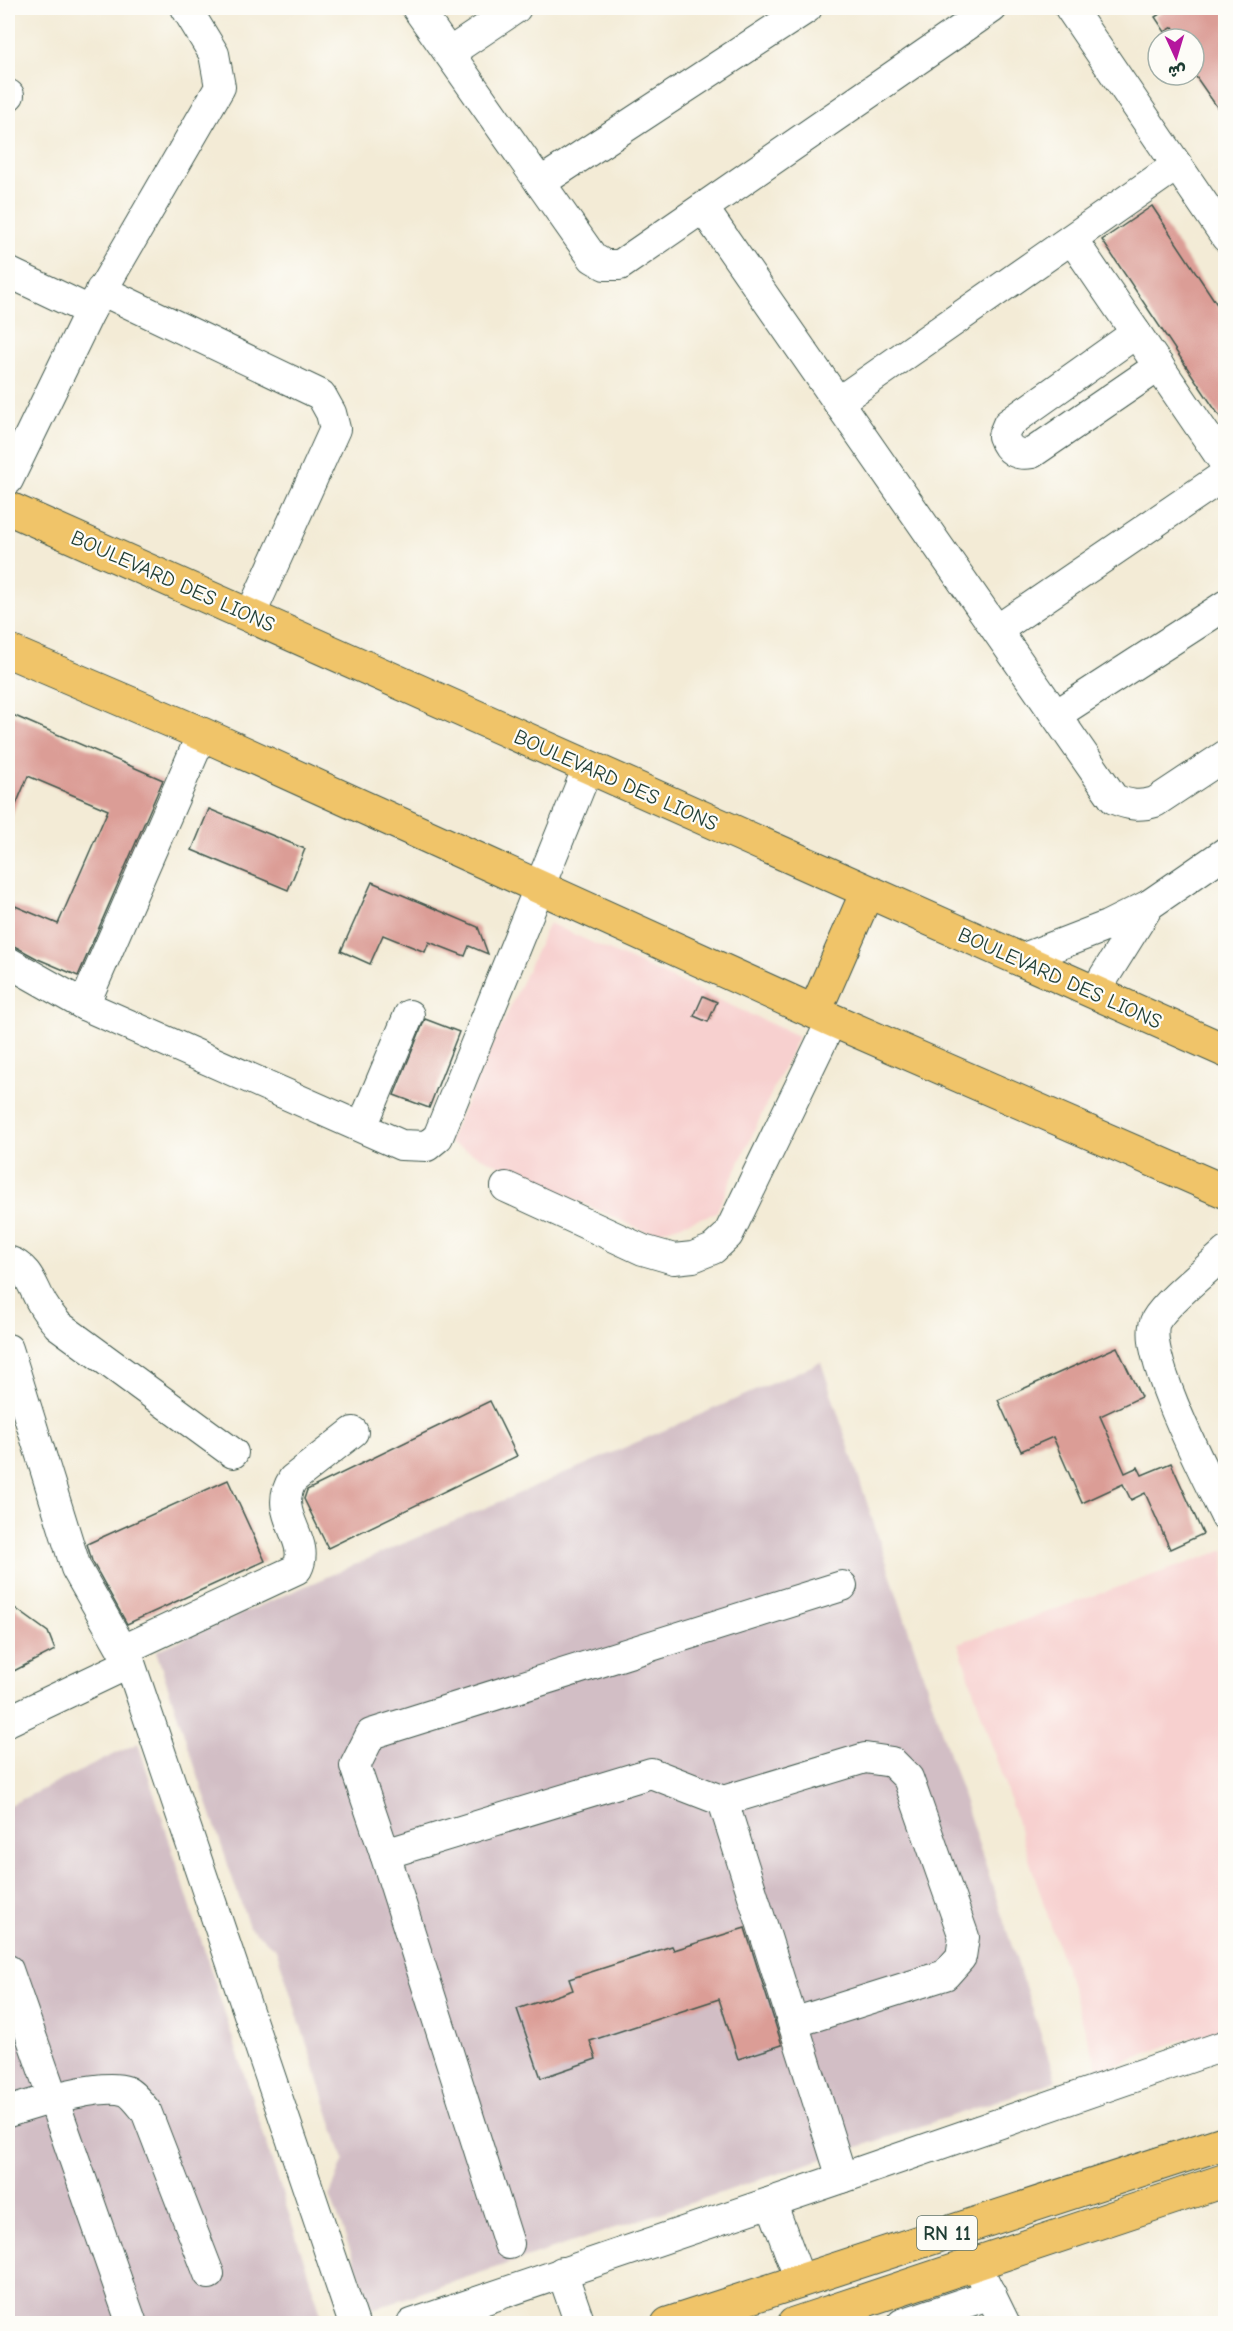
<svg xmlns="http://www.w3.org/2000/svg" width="1233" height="2331" font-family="'Comic Neue','Playpen Sans Arabic',sans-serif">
	<rect width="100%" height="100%" fill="#fdfcf7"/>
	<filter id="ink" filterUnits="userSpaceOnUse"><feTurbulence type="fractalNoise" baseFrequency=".0167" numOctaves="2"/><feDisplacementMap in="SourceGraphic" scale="12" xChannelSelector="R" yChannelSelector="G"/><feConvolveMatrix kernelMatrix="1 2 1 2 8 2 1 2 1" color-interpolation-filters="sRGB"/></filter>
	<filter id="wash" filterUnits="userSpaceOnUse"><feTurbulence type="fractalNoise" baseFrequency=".008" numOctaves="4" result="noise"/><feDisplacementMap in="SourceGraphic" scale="24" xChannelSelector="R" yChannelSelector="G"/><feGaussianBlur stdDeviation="1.35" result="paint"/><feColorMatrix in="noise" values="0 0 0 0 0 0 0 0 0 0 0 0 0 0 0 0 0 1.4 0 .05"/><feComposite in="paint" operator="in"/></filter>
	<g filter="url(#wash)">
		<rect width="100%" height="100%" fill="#f3ebd6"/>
		<!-- built -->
		<g fill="#f7d0cf">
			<path d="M549 923 798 1036 716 1213 651 1234 448 1142Z"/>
			<path d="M1225 1550V2031L1212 2036 1187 2038 1099 2072 958 1643Z"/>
		</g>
		<!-- industrial -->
		<g fill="#d2bec5">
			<path d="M821 1362 1056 2081 372 2309 330 2195 344 2159 276 1949 249 1927 156 1651Z"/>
			<path d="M138 1743 324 2323 8 2324V1806Z"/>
		</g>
		<g id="blocks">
			<!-- building -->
			<g fill="#db9d96">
				<path d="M1169 8H1226V120L1194 74V39H1181L1173 27 1165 32 1155 17Z"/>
				<path d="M1152 206 1226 318V426L1102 240Z"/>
				<path d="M8 713 163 780 78 976 38 959 16 947 8 945V903L58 924 108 810 28 776 8 824Z"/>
				<path d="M209 809 305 849 288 890 192 850Z"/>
				<path d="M372 882 478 927 488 954 469 946 465 956 429 942 425 952 383 935 370 964 341 951Z"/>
				<path d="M703 996 717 1002 708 1022 694 1016Z"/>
				<path d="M425 1019 459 1032 429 1108 394 1095Z"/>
				<path d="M1117 1347 1141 1397 1100 1416 1125 1473 1138 1467 1142 1475 1171 1463 1203 1534 1170 1549 1145 1493 1131 1500 1123 1484 1082 1503 1053 1437 1021 1451 998 1400Z"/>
				<path d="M490 1401 517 1456 328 1548 304 1499 307 1490Z"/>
				<path d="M228 1480 265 1561 127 1624 92 1561 87 1544Z"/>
				<path d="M8 1603 48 1632 55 1650 8 1674Z"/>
				<path d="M745 1928 782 2045 738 2059 719 1999 590 2041 596 2059 541 2078 517 2009 573 1990 569 1979 672 1946 674 1950Z"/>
			</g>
		</g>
	</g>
	<g filter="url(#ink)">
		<use href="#blocks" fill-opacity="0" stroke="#3f574c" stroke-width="1.5"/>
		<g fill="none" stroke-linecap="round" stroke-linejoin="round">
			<!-- minor casing -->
			<g stroke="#3f574c" stroke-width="32">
				<g id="minor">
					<path d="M417 8 593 258 605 265H620L992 8"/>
					<path d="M1070 8 1226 237"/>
					<path d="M449 53 516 8"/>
					<path d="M8 96 9 95"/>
					<path d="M540 183 807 8"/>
					<path d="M703 208 1114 799C1129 805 1139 807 1155 802L1226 755"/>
					<path d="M1072 239 1226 465"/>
					<path d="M8 272 90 311"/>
					<path d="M101 290 321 395 331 413 335 429 250 616"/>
					<path d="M1136 333 1008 424 1003 436C1008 451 1017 456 1032 453L1159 366"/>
					<path d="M838 402 1177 165"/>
					<path d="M8 480 90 311 220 87 214 54 186 8"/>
					<path d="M997 630 1226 474"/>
					<path d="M1056 715 1226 605"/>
					<path d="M1019 960 1107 926 1149 905 1226 852"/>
					<path d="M8 962 84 1005 401 1145 427 1146 438 1137 588 767"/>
					<path d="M1094 993 1149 905"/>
					<path d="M84 1005 202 734"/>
					<path d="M362 1127 409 1015"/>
					<path d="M506 1187 643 1250 674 1259 693 1257 713 1249 728 1235 832 1020"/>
					<path d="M1226 1252C1208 1269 1167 1301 1156 1320 1139 1349 1210 1484 1226 1517"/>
					<path d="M8 1261C30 1268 32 1287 43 1305 47 1312 53 1319 58 1325L233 1453"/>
					<path d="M8 1349 76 1568 130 1663 354 2324"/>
					<path d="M123 1650 297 1569C313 1539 270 1515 293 1479L353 1432"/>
					<path d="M8 1721 130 1663"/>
					<path d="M723 1801 865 1758 892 1762 908 1778 964 1937 961 1957 945 1975 793 2023"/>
					<path d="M385 1854 651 1773 723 1801 842 2178"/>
					<path d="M8 1970 132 2324"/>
					<path d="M8 2112C32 2104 102 2082 126 2091 133 2094 141 2105 146 2111L209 2274"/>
					<path d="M771 2202 800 2280"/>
					<path d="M509 2244 385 1854 355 1766 371 1734 842 1586"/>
					<path d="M562 2272 580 2324"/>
					<path d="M981 2275 1005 2324"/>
					<path d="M412 2324 842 2178 1226 2045"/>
					<path d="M902 2324 991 2294"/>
				</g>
			</g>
			<!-- major casing -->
			<g stroke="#3f574c" stroke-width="35">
				<g id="major">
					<path d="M8 508 1226 1051"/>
					<path d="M8 651 202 734 832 1020 1226 1192"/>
					<path d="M815 1011 867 892"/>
				</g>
			</g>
			<!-- highway casing -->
			<g stroke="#3f574c" stroke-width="35">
				<g id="highway">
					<path d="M668 2324 1226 2142"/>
					<path d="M794 2324 1226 2180"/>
				</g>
			</g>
			<!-- minor -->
			<use href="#minor" stroke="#fff" stroke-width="30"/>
			<!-- major -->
			<use href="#major" stroke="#f0c469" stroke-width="33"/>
			<!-- highway -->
			<use href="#highway" stroke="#f0c469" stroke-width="33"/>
		</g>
	</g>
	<g text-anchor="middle" stroke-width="4.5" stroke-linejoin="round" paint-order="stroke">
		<!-- shield labels -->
		<rect fill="#fdfcf7" stroke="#62766e" stroke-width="1.5" x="917" y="2216" width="60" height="34" rx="4.5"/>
		<g font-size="20" font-weight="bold" fill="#1f3d34">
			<text x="947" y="2240">RN 11</text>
		</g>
		<!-- street labels -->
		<g font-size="21" fill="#1f3d34" stroke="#fdfcf7">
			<text transform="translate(173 581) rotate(24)" y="7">BOULEVARD DES LIONS</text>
			<text transform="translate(616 780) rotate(24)" y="7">BOULEVARD DES LIONS</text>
			<text transform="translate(1060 978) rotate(24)" y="7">BOULEVARD DES LIONS</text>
		</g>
	</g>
	<!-- margin -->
	<rect width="1233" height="2331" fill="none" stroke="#fdfcf7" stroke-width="30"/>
	<!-- north arrow -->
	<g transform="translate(1176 57) rotate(176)"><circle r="28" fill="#fdfcf7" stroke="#a4b0a9" stroke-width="1.5"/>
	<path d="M0-4.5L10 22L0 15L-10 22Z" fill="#b5179e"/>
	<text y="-9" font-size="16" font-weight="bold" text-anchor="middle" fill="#1f3d34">ش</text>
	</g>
</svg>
